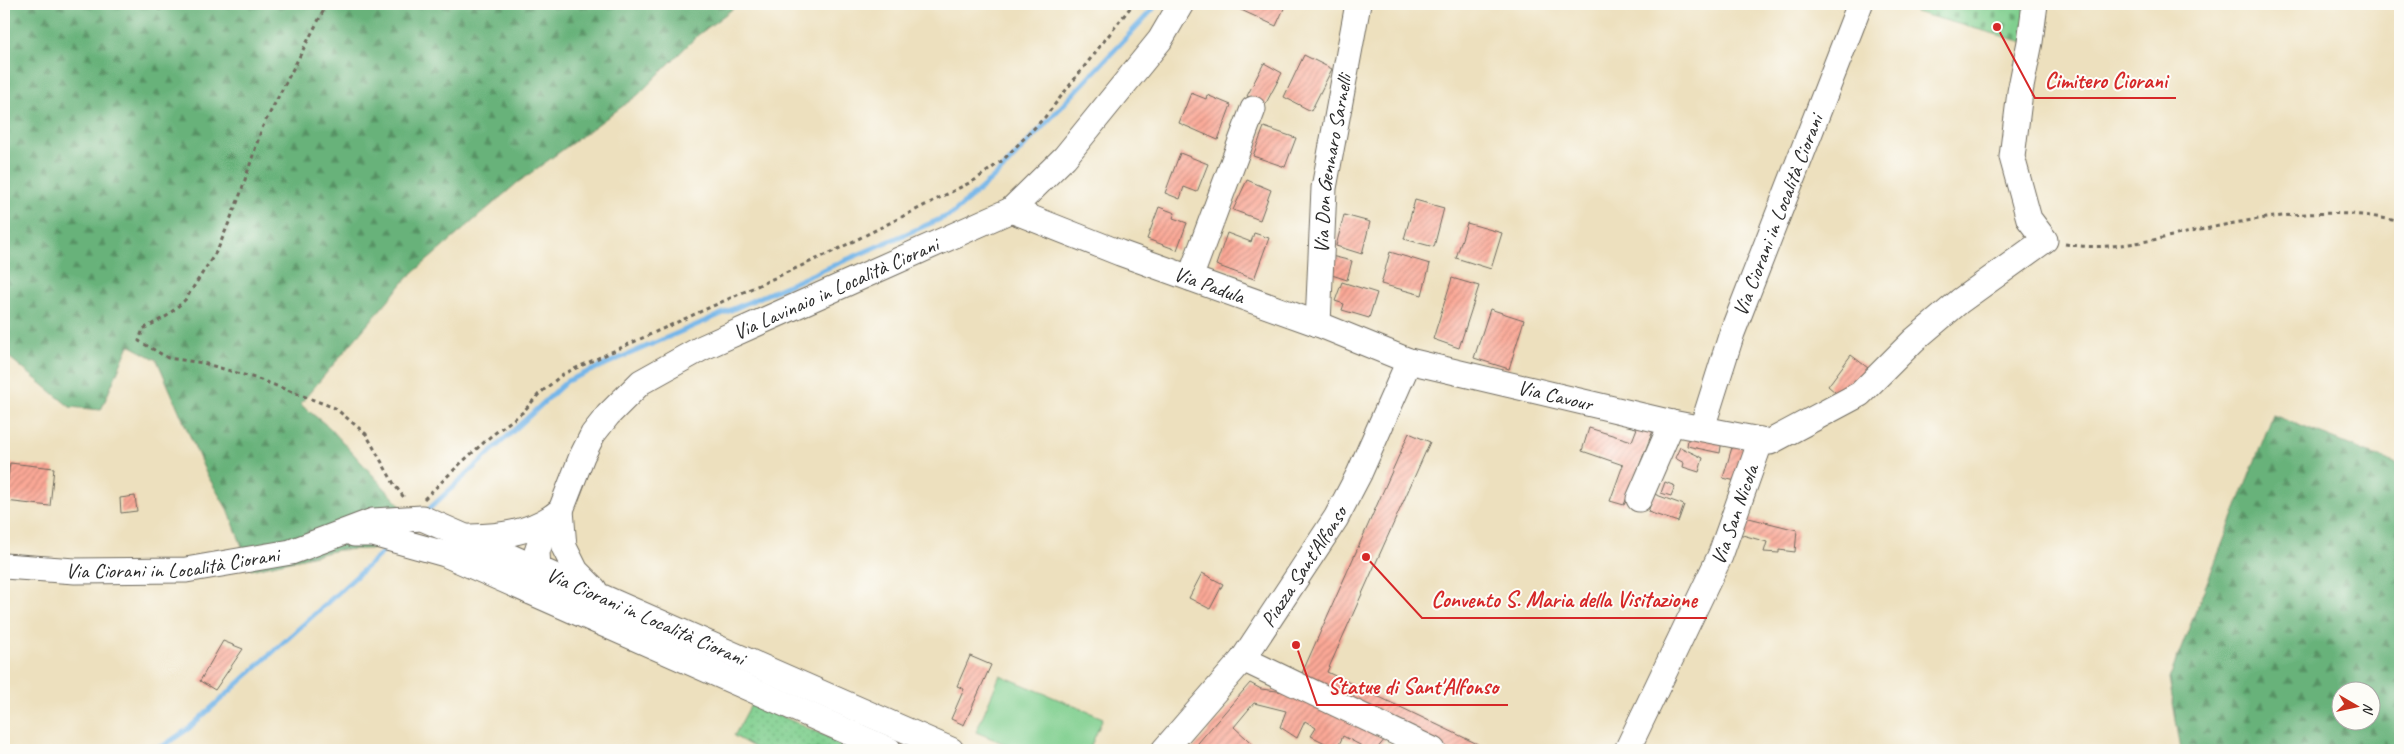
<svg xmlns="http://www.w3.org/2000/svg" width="2404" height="754" font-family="Caveat,sans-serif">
	<defs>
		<pattern id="grass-dots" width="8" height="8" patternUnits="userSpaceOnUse" patternTransform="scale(1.25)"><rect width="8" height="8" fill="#80cf8f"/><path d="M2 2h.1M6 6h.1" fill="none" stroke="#69a875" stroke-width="1.8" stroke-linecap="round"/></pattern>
		<pattern id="forest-firs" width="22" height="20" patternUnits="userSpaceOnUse" patternTransform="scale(1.25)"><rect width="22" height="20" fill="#68b27a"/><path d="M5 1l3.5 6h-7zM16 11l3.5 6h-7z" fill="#569164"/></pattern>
		<pattern id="cemetery-stones" width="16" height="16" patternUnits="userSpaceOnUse" patternTransform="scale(1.25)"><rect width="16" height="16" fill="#80cf8f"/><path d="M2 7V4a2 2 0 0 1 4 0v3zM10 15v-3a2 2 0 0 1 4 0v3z" fill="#69a875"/></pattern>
		<pattern id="building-hatch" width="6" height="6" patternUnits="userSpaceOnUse" patternTransform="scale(1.25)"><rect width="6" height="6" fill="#fba896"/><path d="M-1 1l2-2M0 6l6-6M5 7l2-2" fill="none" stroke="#cb897b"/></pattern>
	</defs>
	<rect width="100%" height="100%" fill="#fdfcf7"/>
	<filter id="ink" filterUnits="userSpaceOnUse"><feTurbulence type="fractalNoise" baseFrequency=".02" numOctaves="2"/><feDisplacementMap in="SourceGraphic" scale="10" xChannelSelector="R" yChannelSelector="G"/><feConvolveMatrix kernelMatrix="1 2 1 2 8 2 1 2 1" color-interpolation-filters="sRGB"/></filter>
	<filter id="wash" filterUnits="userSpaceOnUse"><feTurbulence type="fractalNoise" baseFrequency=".0096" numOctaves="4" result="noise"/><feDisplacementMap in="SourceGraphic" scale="20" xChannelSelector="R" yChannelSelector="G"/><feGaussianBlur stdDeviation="1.12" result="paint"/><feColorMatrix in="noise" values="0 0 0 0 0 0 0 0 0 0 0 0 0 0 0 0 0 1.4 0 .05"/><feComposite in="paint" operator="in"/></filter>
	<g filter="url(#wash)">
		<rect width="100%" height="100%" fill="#ede0be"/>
		<!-- grass -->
		<path fill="url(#grass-dots)" stroke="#567d5d" d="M752 703 857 750H759L734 736Z"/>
		<!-- forest -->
		<g fill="url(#forest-firs)" stroke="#4a6e52" fill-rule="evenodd">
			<path d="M4 4H739L698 35 638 95 517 183 407 278 300 404 330 428 400 505 393 548 337 550 251 570 229 512 206 473 157 360 129 345 101 410 70 407 4 353Z"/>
			<path d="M2273 415 2400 465V750H2181L2169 679ZM2342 692H2372V722H2342Z"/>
		</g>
		<!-- cemetery -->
		<path fill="url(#cemetery-stones)" stroke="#567d5d" d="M1918 4H2029L2024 42 1915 12Z"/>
		<!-- pitch -->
		<path fill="#80cf8f" stroke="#567d5d" d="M1000 675 1103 718 1089 750H1020L976 732Z"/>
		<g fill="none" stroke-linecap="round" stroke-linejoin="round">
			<!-- stream -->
			<g stroke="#75b6e9" stroke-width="5">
				<path d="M428 510 567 381 952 214 1002 170 1153 9 1154 4"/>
				<path d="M149 750 163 746 188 729 383 552"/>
			</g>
		</g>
		<g id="blocks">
			<!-- building -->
			<g fill="url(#building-hatch)">
				<path d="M1228 4H1286L1276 26Z"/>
				<path d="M1304 55 1332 69 1311 111 1284 97Z"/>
				<path d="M1264 63 1282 73 1265 105 1247 96Z"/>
				<path d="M1191 93 1206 99 1207 95 1231 105 1218 140 1179 123Z"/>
				<path d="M1264 127 1296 138 1285 167 1253 156Z"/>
				<path d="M1180 153 1208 164 1197 192 1184 187 1180 199 1165 193Z"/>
				<path d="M1247 180 1271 190 1260 220 1233 210Z"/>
				<path d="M1415 200 1444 208 1434 247 1404 239Z"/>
				<path d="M1159 207 1175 213 1173 218 1187 223 1177 250 1147 239Z"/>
				<path d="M1344 215 1370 222 1362 254 1336 246Z"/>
				<path d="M1467 223 1502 233 1491 269 1456 258Z"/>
				<path d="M1227 233 1251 242 1254 233 1269 238 1254 279 1216 265Z"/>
				<path d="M1390 252 1430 264 1422 295 1381 284Z"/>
				<path d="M1331 256 1352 261 1347 280 1329 274Z"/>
				<path d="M1452 278 1479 286 1459 348 1433 339Z"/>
				<path d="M1342 282 1377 293 1369 318 1342 310 1344 304 1335 301Z"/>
				<path d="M1490 309 1524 320 1509 369 1474 358Z"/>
				<path d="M1851 355 1868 368 1843 399 1828 386Z"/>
				<path d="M1639 423 1654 428 1624 505 1610 501 1623 465 1582 451 1589 428 1632 441Z"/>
				<path d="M1409 433 1430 442 1327 672 1490 750H1447L1299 680Z"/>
				<path d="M1689 433 1722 440 1720 453 1687 446Z"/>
				<path d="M1733 444 1749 450 1740 482 1723 478Z"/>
				<path d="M1680 447 1703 458 1699 472 1683 467 1684 463 1675 458Z"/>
				<path d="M10 463 54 468 50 506 5 501Z"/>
				<path d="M1665 482 1675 486 1671 496 1661 493Z"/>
				<path d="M1654 494 1684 505 1678 522 1648 512Z"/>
				<path d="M135 496 137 511 121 513 120 498Z"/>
				<path d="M1745 517 1797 530 1795 552 1779 550V553L1764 552 1767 542 1739 534Z"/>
				<path d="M1202 573 1223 584 1210 609 1189 598Z"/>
				<path d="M223 641 243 649 215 690 200 681Z"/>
				<path d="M970 656 991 665 964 725 951 719 964 689 957 686Z"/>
				<path d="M1250 683 1261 689 1293 693 1385 739 1376 750H1359L1362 746 1343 736 1337 749 1311 736 1316 728 1305 721 1297 738 1280 727 1286 711 1254 703 1234 727 1259 750H1192Z"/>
			</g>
		</g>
	</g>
	<g filter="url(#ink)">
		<use href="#blocks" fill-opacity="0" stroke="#6f6a5e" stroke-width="1"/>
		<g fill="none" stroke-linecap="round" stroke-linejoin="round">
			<!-- minor casing -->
			<g stroke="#6f6a5e" stroke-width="27">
				<g id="minor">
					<path id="s1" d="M1011 210 1120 253 1318 324 1409 361 1672 423 1770 442 1860 394 1914 340 1960 301 2045 240 2029 219 2012 157 2020 92 2030 42 2035 4"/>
					<path d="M1190 278 1253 109"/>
					<path id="s2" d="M1318 324 1324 188 1358 4"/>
					<path id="s3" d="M1702 428 1732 333 1860 4"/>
					<path d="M1639 499 1672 423"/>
					<path d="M561 510 564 547 576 571 594 589"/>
					<path d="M354 534H373L445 554 889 750"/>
					<path d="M471 537C501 536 527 533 552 517"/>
					<path id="s4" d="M4 566 75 571 186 570 291 552 373 521 422 518 951 750"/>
					<path id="s5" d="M529 591 538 568 537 552 542 537 552 517 561 510 582 456 593 434 608 415 641 382 702 348 1011 210 1065 157 1160 40 1181 4"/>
					<path d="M1243 659 1433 750"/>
					<path id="s6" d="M1164 750 1243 659 1336 518 1359 474 1409 361"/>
					<path id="s7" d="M1627 750 1720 556 1761 440"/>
				</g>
			</g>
			<!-- path -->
			<g stroke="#6f6a5e" stroke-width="3" stroke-dasharray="4 4" stroke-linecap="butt">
				<path d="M152 4 159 9 200 4"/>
				<path d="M327 4 262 128 239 198 218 249 185 300 167 316 143 329 139 341 168 358 203 363 258 379 335 408 366 434 394 484 405 499"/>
				<path d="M2065 244C2111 252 2156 239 2200 230 2265 216 2336 205 2400 222"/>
				<path d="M424 499 461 463 491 436 523 412 539 394 563 374 834 251 975 180 1003 160 1045 117 1133 4"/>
			</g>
			<!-- minor -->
			<use href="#minor" stroke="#fff" stroke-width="25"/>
		</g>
	</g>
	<g text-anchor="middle" stroke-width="4" stroke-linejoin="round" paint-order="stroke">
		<!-- street labels -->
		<g font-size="21" fill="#2b2b2b" stroke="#fdfcf7">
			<text dy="7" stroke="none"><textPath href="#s2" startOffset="161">Via Don Gennaro Sarnelli</textPath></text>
			<text dy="7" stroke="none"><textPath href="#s3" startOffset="226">Via Ciorani in Località Ciorani</textPath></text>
			<text dy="7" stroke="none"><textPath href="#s1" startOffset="212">Via Padula</textPath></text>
			<text dy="7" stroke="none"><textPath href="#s5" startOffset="460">Via Lavinaio in Località Ciorani</textPath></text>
			<text dy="7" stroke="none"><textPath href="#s1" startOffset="576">Via Cavour</textPath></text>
			<text dy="7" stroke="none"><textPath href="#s7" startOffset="259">Via San Nicola</textPath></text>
			<text dy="7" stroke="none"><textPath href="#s4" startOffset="169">Via Ciorani in Località Ciorani</textPath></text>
			<text dy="7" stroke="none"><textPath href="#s6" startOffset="231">Piazza Sant'Alfonso</textPath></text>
			<text dy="7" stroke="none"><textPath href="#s4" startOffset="670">Via Ciorani in Località Ciorani</textPath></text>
		</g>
	</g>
	<!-- callouts -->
	<path fill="none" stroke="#d62828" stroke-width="2" d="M1997 27L2035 98H2176M1366 557L1422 618H1707M1296 645L1317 705H1508"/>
	<g fill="#d62828" stroke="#fdfcf7" stroke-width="2">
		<circle cx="1997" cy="27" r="5"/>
		<circle cx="1366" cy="557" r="5"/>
		<circle cx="1296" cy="645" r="5"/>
	</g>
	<g font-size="22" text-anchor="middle" font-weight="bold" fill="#d62828" stroke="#fdfcf7" stroke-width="4" stroke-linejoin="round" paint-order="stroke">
		<text x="2106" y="88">Cimitero Ciorani</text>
		<text x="1564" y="607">Convento S. Maria della Visitazione</text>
		<text x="1413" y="694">Statue di Sant'Alfonso</text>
	</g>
	<!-- margin -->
	<rect width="2404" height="754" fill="none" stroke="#fdfcf7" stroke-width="20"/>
	<!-- north arrow -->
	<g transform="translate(2356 706) rotate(99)"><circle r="24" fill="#fdfcf7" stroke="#a9a8a5"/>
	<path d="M0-4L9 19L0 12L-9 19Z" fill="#c8321e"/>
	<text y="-8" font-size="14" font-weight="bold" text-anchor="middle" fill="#2b2b2b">N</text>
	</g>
</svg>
